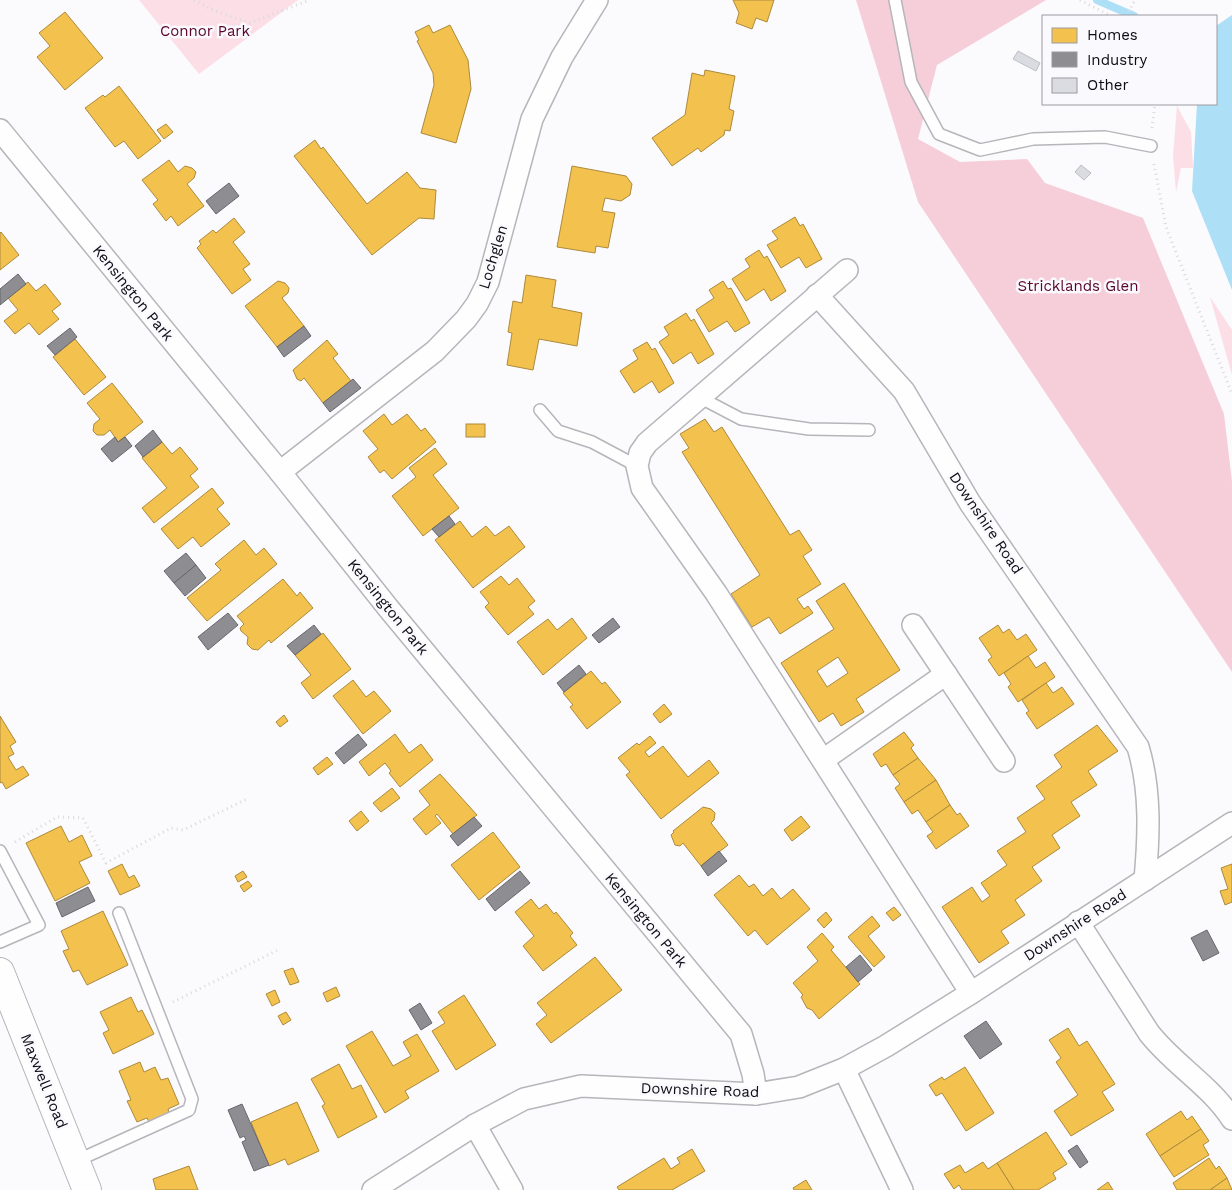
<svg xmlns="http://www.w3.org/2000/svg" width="1232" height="1190" font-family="'Work Sans',sans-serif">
	<rect width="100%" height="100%" fill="#fbfafd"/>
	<!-- green -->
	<g fill="#fcdee6">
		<path d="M139 0H298L199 74Z"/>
		<path d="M1177 106 1191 132 1193 168H1181L1176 192 1173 156Z"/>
		<path d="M1210 297 1232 330V375Z"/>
	</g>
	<!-- forest -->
	<path fill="#f6ced9" d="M856 0H1046L937 65 918 139 960 162 1027 159 1045 183 1143 218 1224 414 1232 482V672L918 202Z"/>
	<!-- water -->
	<path fill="#ade0f7" d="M1232 15V290L1192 191 1197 104H1216V26Z"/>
	<!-- homes -->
	<g fill="#f2c14e" stroke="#ad8a3c" fill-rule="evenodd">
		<path d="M733 0H774L767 22 756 18 752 29 736 23 739 13Z"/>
		<path d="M65 12 103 58 65 90 37 57 50 46 39 33Z"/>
		<path d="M429 25 433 33 450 25 468 60 471 89 456 143 421 133 434 85 433 73 417 41 419 40 415 32Z"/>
		<path d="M705 70 735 76 729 109 734 111 730 131 725 130 724 135 701 152 698 148 672 166 652 138 685 115 692 73 704 76Z"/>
		<path d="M119 86 161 141 138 159 124 141 115 147 85 108 103 95 105 97Z"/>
		<path d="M166 124 173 132 164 139 157 130Z"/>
		<path d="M315 140 321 149 323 147 367 204 407 172 420 188 436 190 434 219 419 218 372 255 294 156Z"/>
		<path d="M169 160 178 172 185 166 192 168 196 172 194 178 187 184 204 206 178 226 171 216 166 221 153 204 158 200 142 180Z"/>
		<path d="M572 166 626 176 632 184 630 195 621 201 605 198 602 211 615 213 608 248 596 246 595 253 557 247Z"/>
		<path d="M795 217 800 226 803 224 822 259 806 268 799 257 781 268 767 245 778 239 772 231Z"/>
		<path d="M234 218 245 232 233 242 250 264 243 269 251 280 232 294 197 248 201 244 199 241 213 230 216 233Z"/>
		<path d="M1 232 19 255 0 270V233Z"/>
		<path d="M759 250 764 258 767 256 786 291 771 301 764 289 746 301 732 279 750 267 745 259Z"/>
		<path d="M526 275 556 280 552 307 582 313 577 346 539 339 533 370 507 365 512 333 508 332 513 301 522 303Z"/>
		<path d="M278 281 285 283 289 288 288 293 282 298 304 326 277 347 245 306Z"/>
		<path d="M723 281 728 289 731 288 750 323 735 332 727 321 709 332 696 310 714 298 709 290Z"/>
		<path d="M28 282 36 291 45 284 61 304 52 311 59 319 39 335 29 323 15 334 4 321 18 310 8 298Z"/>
		<path d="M686 313 691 321 694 319 714 354 698 364 691 352 673 364 659 342 669 335 664 327Z"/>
		<path d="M75 339 106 377 84 395 53 357Z"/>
		<path d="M327 340 338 354 333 358 351 381 323 403 304 378 301 381 297 379 293 370Z"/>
		<path d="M647 342 652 350 655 348 674 383 659 393 652 381 634 393 620 371 638 359 633 350Z"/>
		<path d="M112 383 143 422 118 442 110 430 104 435H97L93 431 94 424 100 419 87 403Z"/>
		<path d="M384 414 392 425 407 414 421 431 425 428 436 442 392 479 384 470 380 473 368 457 378 449 363 431Z"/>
		<path d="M705 419 714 432 722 427 790 535 799 530 812 550 803 556 821 584 797 599 804 609 808 606 813 613 780 634 769 617 752 627 731 594 760 575 682 452 689 448 680 434Z"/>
		<rect x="466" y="424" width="19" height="13"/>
		<path d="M162 442 172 454 180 447 198 469 190 476 199 487 154 523 142 508 167 488 142 458Z"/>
		<path d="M435 448 447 464 433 475 459 508 423 536 392 496 416 477 409 468Z"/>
		<path d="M212 488 224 503 217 509 230 524 201 547 193 537 178 549 161 529Z"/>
		<path d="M460 521 472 537 486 526 495 536 509 526 525 547 473 588 435 540Z"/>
		<path d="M244 540 256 555 264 548 277 564 207 621 187 598 221 570 215 564Z"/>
		<path d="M501 576 509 585 517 578 535 601 528 607 534 614 508 635 485 607 489 603 480 592Z"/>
		<path d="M283 579 297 596 300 592 313 608 271 643 269 640 258 650 252 649 247 644 248 637 241 631 240 628 244 624 237 616Z"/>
		<path d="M844 583 900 670 856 699 864 712 841 726 833 713 819 722 781 663 834 629 816 601ZM838 657 848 673 827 687 817 671Z"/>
		<path d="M572 618 587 638 543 675 517 642 548 619 557 630Z"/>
		<path d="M998 625 1003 633 1009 629 1017 640 1026 634 1037 650 999 676 988 660 992 657 979 638Z"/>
		<path d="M323 633 351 669 313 699 301 683 311 675 295 655Z"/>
		<path d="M1028 656 1036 668 1045 662 1055 677 1018 702 1008 687 1011 684 1004 673Z"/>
		<path d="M591 671 602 684 605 682 621 702 587 729 570 707 573 705 563 693Z"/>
		<path d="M353 680 366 697 374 691 391 711 363 734 333 696Z"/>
		<path d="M1046 683 1053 693 1062 687 1074 704 1037 729 1026 713 1029 711 1022 700Z"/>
		<path d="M664 704 672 714 660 723 653 714Z"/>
		<path d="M284 715 288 721 280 727 276 722Z"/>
		<path d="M0 716 16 742 10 746 14 754 8 757 16 770 23 766 29 775 6 789 2 782 0 783Z"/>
		<path d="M1097 725 1118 751 1088 771 1097 785 1071 802 1080 816 1052 835 1060 848 1032 867 1042 881 1015 900 1025 915 1001 931 1009 943 979 963 942 907 972 887 982 902 990 896 981 883 1007 865 997 851 1026 832 1017 818 1045 799 1036 786 1062 767 1054 755Z"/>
		<path d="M904 732 914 745 911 748 918 758 893 775 886 764 881 767 873 754Z"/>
		<path d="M395 734 409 753 421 744 433 760 400 787 389 773 391 771 385 763 369 776 359 762Z"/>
		<path d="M650 736 656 743 645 752 649 757 663 746 688 777 709 760 719 773 661 819 626 775 630 772 618 758 637 743 639 745Z"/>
		<path d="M327 757 333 764 318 775 313 768Z"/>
		<path d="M918 758 936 780 904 802 895 788 900 784 893 775Z"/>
		<path d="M440 774 477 815 453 834 437 814 435 816 441 823 426 835 413 819 430 805 419 791Z"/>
		<path d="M936 780 950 805 926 822 918 810 912 814 904 802Z"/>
		<path d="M392 788 400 798 381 812 373 803Z"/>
		<path d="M950 805 957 815 960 813 969 826 936 849 927 836 933 832 926 822Z"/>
		<path d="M703 807 711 809 715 813 714 820 711 823 728 845 701 866 683 843 680 846 675 845 671 835 674 832 673 831Z"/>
		<path d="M361 811 369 821 357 831 349 821Z"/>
		<path d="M801 816 810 827 792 841 784 830Z"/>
		<path d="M61 826 69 842 82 835 92 856 79 862 90 883 55 901 26 843Z"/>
		<path d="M493 832 520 867 479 900 451 865Z"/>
		<path d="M122 864 129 878 134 875 140 886 120 895 108 871Z"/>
		<path d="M1232 864V902L1225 905 1220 891 1228 889 1221 868Z"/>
		<path d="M243 871 247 877 238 882 235 876Z"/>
		<path d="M739 875 749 887 754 884 763 896 772 888 781 899 793 889 810 909 767 945 755 930 748 936 714 895Z"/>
		<path d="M248 881 252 886 244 892 240 886Z"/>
		<path d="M531 899 539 909 546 904 554 914 556 912 573 933 570 936 577 945 543 971 523 946 534 936 515 912Z"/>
		<path d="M894 907 901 915 893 921 886 913Z"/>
		<path d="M103 911 128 965 87 985 79 970 73 972 63 951 69 949 61 931Z"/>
		<path d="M826 912 832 920 824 928 817 920Z"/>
		<path d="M872 916 880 926 868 936 885 957 874 967 848 937Z"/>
		<path d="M822 933 834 947 831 950 860 984 819 1019 812 1010 807 1008 801 997 803 995 793 983 818 961 807 947Z"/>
		<path d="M595 957 622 990 551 1043 536 1024 547 1015 537 1003Z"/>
		<path d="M293 968 299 982 290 985 284 971Z"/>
		<path d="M336 987 340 996 327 1002 323 993Z"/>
		<path d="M275 990 280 1002 272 1006 266 994Z"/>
		<path d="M464 995 496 1045 456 1070 432 1031 445 1023 438 1012Z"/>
		<path d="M131 997 138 1012 142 1010 154 1034 113 1054 103 1033 109 1030 100 1012Z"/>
		<path d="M286 1012 291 1020 283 1025 278 1016Z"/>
		<path d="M1068 1028 1079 1046 1087 1041 1115 1084 1102 1092 1114 1110 1071 1136 1054 1111 1078 1095 1056 1062 1061 1058 1049 1040Z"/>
		<path d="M372 1031 393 1066 411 1056 403 1042 417 1034 439 1071 405 1091 409 1098 385 1113 346 1046Z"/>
		<path d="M140 1062 144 1072 155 1067 161 1080 168 1078 179 1104 168 1109 169 1113 149 1122 147 1118 137 1122 127 1101 131 1100 119 1071Z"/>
		<path d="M339 1064 352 1089 361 1085 377 1117 338 1138 322 1106 325 1104 311 1079Z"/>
		<path d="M965 1067 994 1113 966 1131 942 1093 936 1096 929 1085 942 1077 944 1080Z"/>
		<path d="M297 1102 319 1151 288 1165 285 1159 269 1166 251 1122Z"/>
		<path d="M1181 1111 1187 1120 1192 1116 1201 1129 1160 1156 1146 1134Z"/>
		<path d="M1201 1129 1209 1141 1203 1145 1209 1155 1174 1177 1160 1156Z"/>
		<path d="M1046 1132 1067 1164 1053 1173 1056 1179 1038 1190H1014L997 1163Z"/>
		<path d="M692 1149 705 1171 672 1190H619L617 1187 664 1158 671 1169 680 1163 677 1158Z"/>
		<path d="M1209 1158 1216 1169 1219 1166 1227 1178 1210 1190H1177L1173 1183Z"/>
		<path d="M983 1162 988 1169 997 1163 1014 1190H962L959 1185 954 1189 944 1174 960 1165 965 1173Z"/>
		<path d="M189 1166 198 1190H156L153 1179Z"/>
		<path d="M1227 1178 1232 1190H1210Z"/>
		<path d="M806 1180 812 1190H794L793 1188Z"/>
		<path d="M1108 1182 1113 1190H1097Z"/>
	</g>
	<!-- industry -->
	<g fill="#8d8d92" stroke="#67666c">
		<path d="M229 183 239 196 216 214 206 201Z"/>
		<path d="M18 274 26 284 0 305V289Z"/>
		<path d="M304 326 311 336 284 357 277 347Z"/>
		<path d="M70 328 77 337 55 355 47 346Z"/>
		<path d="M353 379 361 388 330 412 323 403Z"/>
		<path d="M153 430 162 442 143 457 135 446Z"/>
		<path d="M115 437 118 442 125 437 132 446 112 462 101 449Z"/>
		<path d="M449 516 455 524 439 537 432 529Z"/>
		<path d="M186 553 196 565 174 583 164 571Z"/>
		<path d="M196 565 206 578 185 596 174 583Z"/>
		<path d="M228 613 238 625 208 650 198 637Z"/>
		<path d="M613 618 620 627 599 643 592 635Z"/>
		<path d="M314 625 321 634 295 655 287 646Z"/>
		<path d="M579 665 586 674 564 692 557 683Z"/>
		<path d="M358 734 367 745 344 764 335 753Z"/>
		<path d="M474 817 482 826 458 846 450 836Z"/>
		<path d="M719 851 727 861 708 876 701 866Z"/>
		<path d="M520 871 530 883 495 911 486 899Z"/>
		<path d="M88 887 95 901 62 917 56 903Z"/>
		<path d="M1207 930 1219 953 1203 961 1191 938Z"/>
		<path d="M860 955 872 970 858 982 846 967Z"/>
		<path d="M420 1003 432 1023 421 1030 409 1010Z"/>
		<path d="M986 1021 1002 1044 980 1059 964 1036Z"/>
		<path d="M242 1104 269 1165 254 1171 242 1142 246 1140 244 1136 240 1138 228 1110Z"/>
		<path d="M1077 1145 1088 1162 1080 1168 1068 1151Z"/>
	</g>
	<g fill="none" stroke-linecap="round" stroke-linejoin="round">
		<!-- stream -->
		<path stroke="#ade0f7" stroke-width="8" d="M1097 0 1134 16"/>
	</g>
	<!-- building -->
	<g fill="#dbdce2" stroke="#bcbec3">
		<path d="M1018 51 1040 63 1036 71 1013 59Z"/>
		<path d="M1081 165 1091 173 1084 180 1075 172Z"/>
	</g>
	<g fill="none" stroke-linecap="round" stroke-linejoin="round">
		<!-- lane casing -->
		<g stroke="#b6b5ba" stroke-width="14">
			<g id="lane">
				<path d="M895 0 911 82 939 134 980 150 1033 139 1105 137 1151 146"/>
				<path d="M699 397 741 419 809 429 869 430"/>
				<path d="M540 410 558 431 592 442 637 466"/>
				<path d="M0 851 39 925 0 942"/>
				<path d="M76 1161 189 1110 192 1099 119 913"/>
			</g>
		</g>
		<!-- street casing -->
		<g stroke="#b6b5ba" stroke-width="24">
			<g id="street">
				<path d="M0 130 280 472 389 609 741 1034 753 1074 756 1094"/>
				<path d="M847 270 647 443 640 453 637 466 642 488 716 593 971 993"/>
				<path d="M817 295 904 391 970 503 1138 747C1151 790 1149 836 1145 880"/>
				<path d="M280 472 435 351 466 319 477 304 488 282 532 119 562 57 597 0"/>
				<path d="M913 625 1004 761"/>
				<path d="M823 760 946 674"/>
				<path d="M1078 922 1149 1033C1174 1065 1210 1085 1232 1119"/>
				<path d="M844 1069 902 1190"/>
				<path d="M475 1125 512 1190"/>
				<path d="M373 1190 475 1125 524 1099 581 1086 756 1094 799 1087 844 1069 886 1046 971 993 1232 823"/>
			</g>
		</g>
		<!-- secondary casing -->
		<g stroke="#b6b5ba" stroke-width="30">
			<path id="secondary" d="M0 972 87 1190"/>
		</g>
		<!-- path -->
		<g stroke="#d9d9da" stroke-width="3" stroke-dasharray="1 4" stroke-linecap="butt">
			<path d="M194 0 215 11 250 23 310 0"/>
			<path d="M1080 0 1111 16"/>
			<path d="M1126 16 1135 0"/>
			<path d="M1152 128 1155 104"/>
			<path d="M1154 164 1166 227 1232 394"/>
			<path d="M15 842 57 817 83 818 106 863 171 828 183 830 249 798"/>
			<path d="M173 1002 278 950"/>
		</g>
		<!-- lane -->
		<use href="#lane" stroke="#fefeff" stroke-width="11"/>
		<!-- street -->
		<use href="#street" stroke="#fefeff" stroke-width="21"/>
		<!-- secondary -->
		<use href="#secondary" stroke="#fefeff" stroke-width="28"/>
	</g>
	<g text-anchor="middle" stroke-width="5" stroke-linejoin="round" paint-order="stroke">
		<!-- park labels -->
		<g font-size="15" fill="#590529" stroke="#faf9fe">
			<text x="205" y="36">Connor Park</text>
			<text x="1078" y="291">Stricklands Glen</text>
		</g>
		<!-- street labels -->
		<g font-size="15" fill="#0d0b13" stroke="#faf9fe">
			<text transform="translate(493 257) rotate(-73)" y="5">Lochglen</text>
			<text transform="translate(133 293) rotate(51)" y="5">Kensington Park</text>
			<text transform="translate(986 523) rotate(56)" y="5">Downshire Road</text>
			<text transform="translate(388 607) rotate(51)" y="5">Kensington Park</text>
			<text transform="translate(646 920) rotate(50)" y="5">Kensington Park</text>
			<text transform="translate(1075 925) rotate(-33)" y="5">Downshire Road</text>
			<text transform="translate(44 1081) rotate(68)" y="5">Maxwell Road</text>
			<text transform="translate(700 1090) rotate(2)" y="5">Downshire Road</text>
		</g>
	</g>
	<!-- legend -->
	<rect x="1042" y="15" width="175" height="90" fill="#faf9fe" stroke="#9b9aa0"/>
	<rect x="1052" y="28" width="25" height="15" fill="#f2c14e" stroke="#9b9aa0"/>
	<text x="1087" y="40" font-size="15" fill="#0d0b13">Homes</text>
	<rect x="1052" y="52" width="25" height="15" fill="#8d8d92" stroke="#9b9aa0"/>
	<text x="1087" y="65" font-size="15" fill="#0d0b13">Industry</text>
	<rect x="1052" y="78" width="25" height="15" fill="#dbdce2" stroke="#9b9aa0"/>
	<text x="1087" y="90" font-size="15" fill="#0d0b13">Other</text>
</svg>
